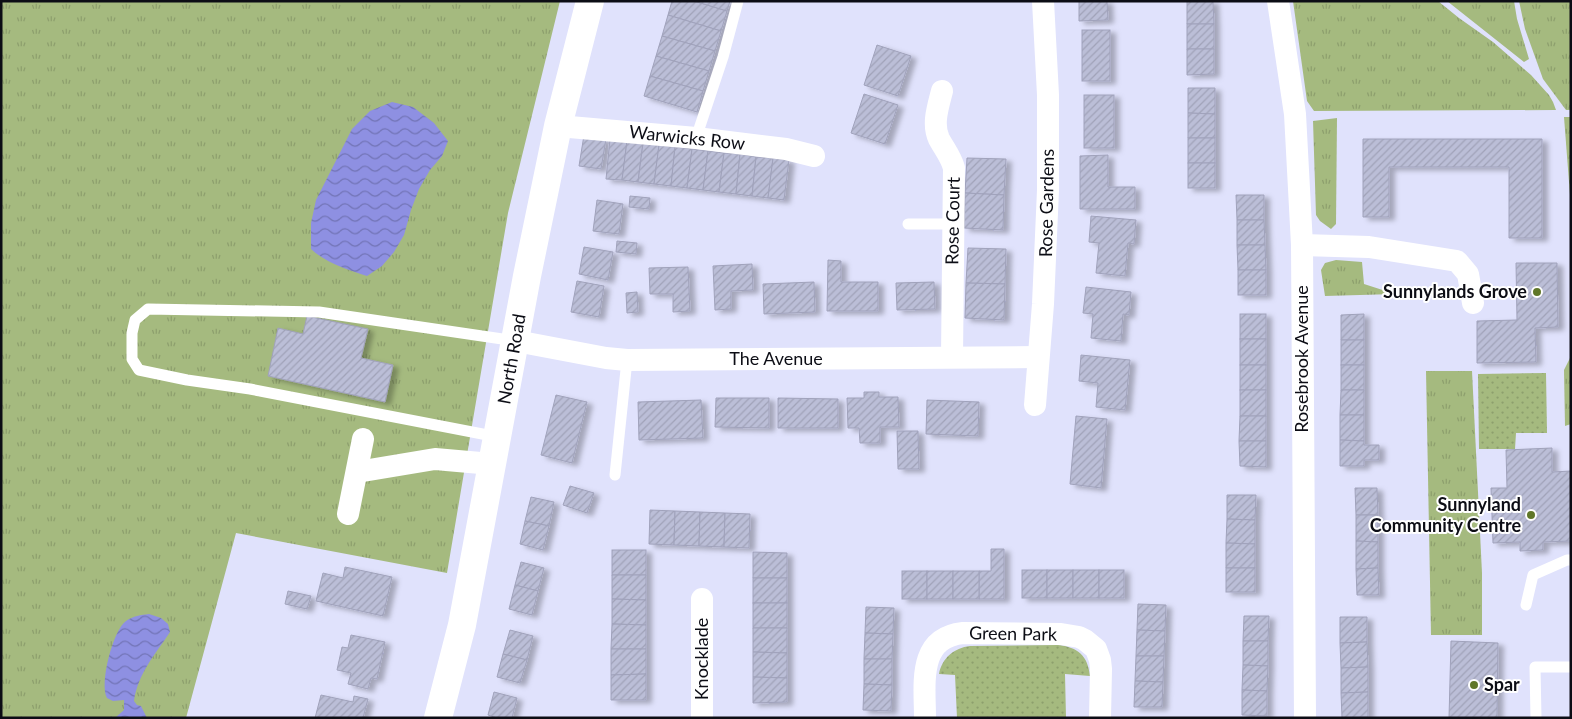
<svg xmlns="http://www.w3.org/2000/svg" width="1572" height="719" font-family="Lato,sans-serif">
	<defs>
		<pattern id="grass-tufts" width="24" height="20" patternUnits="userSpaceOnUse" patternTransform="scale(1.25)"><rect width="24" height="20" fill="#a5ba7f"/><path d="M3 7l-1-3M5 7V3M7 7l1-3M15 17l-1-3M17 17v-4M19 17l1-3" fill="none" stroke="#8d9f6d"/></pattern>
		<pattern id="park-dots" width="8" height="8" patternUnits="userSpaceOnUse" patternTransform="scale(1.25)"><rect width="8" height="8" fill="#a5ba7f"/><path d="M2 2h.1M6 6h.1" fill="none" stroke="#8d9f6d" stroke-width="1.8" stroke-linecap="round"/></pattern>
		<pattern id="water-waves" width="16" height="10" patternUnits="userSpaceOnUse" patternTransform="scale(1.25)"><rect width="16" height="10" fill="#8e90e2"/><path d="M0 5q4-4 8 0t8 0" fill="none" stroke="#7274b6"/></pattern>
		<pattern id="building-hatch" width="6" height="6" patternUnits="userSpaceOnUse" patternTransform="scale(1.25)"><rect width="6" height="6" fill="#bbbed7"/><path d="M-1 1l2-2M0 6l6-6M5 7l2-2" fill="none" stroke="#a0a2b8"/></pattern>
		<filter id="shadow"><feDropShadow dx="5.5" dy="3" stdDeviation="2.5" flood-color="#0004"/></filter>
	</defs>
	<rect width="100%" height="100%" fill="#e0e2fc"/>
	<!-- grass -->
	<g fill="url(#grass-tufts)">
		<path d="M1 1H560L508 213 447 573 236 533 186 718H1Z"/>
		<path d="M1293 1H1438L1459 18 1493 42 1531 75 1549 95 1553 102 1556 110 1314 111 1307 101Z"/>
		<path d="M1447 1H1514L1517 19 1529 59 1524 62Z"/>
		<path d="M1519 1H1571V110H1566L1543 79 1525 29Z"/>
		<path d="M1564 117H1571V208Z"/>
		<path d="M1337 118 1336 224 1331 229 1320 221 1316 215 1313 121Z"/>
		<path d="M1336 260 1362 262 1364 284 1395 294 1325 296 1321 270 1325 263Z"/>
		<path d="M1571 356V424L1565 426 1564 370Z"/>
		<path d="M1426 371H1472L1482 573V635H1431Z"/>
	</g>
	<!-- park -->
	<g fill="url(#park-dots)">
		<path d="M1546 373 1547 433H1516L1515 449H1479L1478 374Z"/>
		<path d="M1058 645C1078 647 1088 656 1090 676L1065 674 1066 718H957L955 675 939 674C942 658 954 648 970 646Z"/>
	</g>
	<!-- water -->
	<g fill="url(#water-waves)">
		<path d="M392 102 413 107 434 123 448 141 442 156 430 170 419 189 411 210 404 235 394 252 382 266 367 276C348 270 326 263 311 249V223L316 200 352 129 370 111Z"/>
		<path d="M149 614 161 618 168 624 170 632C155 655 138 673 134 701L137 705 141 706 147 718H115L124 710V700L113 701 107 698C99 684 113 630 126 621 133 616 141 615 149 614Z"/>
	</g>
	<!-- building -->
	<g fill="url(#building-hatch)" stroke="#a0a2bb" filter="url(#shadow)">
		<path d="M672 1H694L727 11 721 31 668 15Z"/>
		<path d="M694 1H730L727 11Z"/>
		<path d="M1079 1H1107L1108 20 1079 21Z"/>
		<path d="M1187 1H1213L1214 24H1187Z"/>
		<path d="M668 15 721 31 715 51 662 36Z"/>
		<rect x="1187" y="24" width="27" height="25"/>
		<rect x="1082" y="30" width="28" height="51"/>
		<path d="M662 36 715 51 709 71 656 56Z"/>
		<path d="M877 45 911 56 898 96 864 85Z"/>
		<path d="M1187 49H1214V74L1187 75Z"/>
		<path d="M656 56 709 71 703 91 650 76Z"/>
		<path d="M650 76 703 91 697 112 644 96Z"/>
		<path d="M1188 88H1215V114L1188 113Z"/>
		<path d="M864 94 898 105 885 144 851 133Z"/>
		<rect x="1084" y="95" width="30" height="53"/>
		<path d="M1188 113 1215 114V138H1188Z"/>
		<path d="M584 135 606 139 601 169 579 166Z"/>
		<rect x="1188" y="138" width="27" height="25"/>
		<path d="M610 139 627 141 622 180 606 179Z"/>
		<path d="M1363 139H1542V238H1509V167H1389V217H1363Z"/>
		<path d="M627 141 643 143 638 182 622 180Z"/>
		<path d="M643 143 659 145 654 184 638 182Z"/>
		<path d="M659 145 675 147 671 186 654 184Z"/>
		<path d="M675 147 692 149 687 188 671 186Z"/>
		<path d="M692 149 708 151 703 190 687 188Z"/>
		<path d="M708 151 724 153 719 192 703 190Z"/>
		<path d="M724 153 740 154 736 194 719 192Z"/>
		<path d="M740 154 756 157 752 196 736 194Z"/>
		<path d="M1108 155V187H1135V209H1080V156Z"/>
		<path d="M756 157 773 158 768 198 752 196Z"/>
		<path d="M773 158 789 160 784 200 768 198Z"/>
		<path d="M967 158 1006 159 1004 195 965 193Z"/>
		<rect x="1188" y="163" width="27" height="25"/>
		<path d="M965 193 1004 195 1003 230 964 228Z"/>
		<path d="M1236 195H1264V220H1237Z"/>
		<path d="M630 196 650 198 649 209 629 207Z"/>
		<path d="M597 200 623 204 619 234 593 231Z"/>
		<path d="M1091 216 1136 220 1134 244 1128 243 1125 276 1096 273 1099 243 1089 242Z"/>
		<path d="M1237 220H1264L1265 245H1237Z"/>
		<path d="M617 241 637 243 636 254 616 252Z"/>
		<path d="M1237 245H1265L1266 270H1238Z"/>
		<path d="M584 247 613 252 608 280 579 274Z"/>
		<path d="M968 248 1006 249 1005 284 966 283Z"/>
		<path d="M828 260 841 261V282H878V311H827Z"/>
		<path d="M1516 263H1557L1558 327 1535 328 1536 362 1477 363V321L1517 320Z"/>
		<path d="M752 264 753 290 731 291V309L715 310 713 266Z"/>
		<path d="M688 267 690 311 673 312V294H650L649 268Z"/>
		<rect x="1238" y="270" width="28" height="25"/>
		<path d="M577 281 604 286 599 317 571 312Z"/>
		<path d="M814 282 815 312 764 314 763 284Z"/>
		<path d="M934 282 935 309 897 310 896 283Z"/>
		<path d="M966 283 1005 284 1004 320 965 318Z"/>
		<path d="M1086 287 1131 292 1129 315 1123 314 1121 341 1091 338 1093 314 1083 313Z"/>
		<path d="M637 292 638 312 627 313 626 293Z"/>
		<rect x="1240" y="314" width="26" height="25"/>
		<path d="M1364 314V340H1341V315Z"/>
		<path d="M307 316 368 329 361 358 393 365 385 402 268 376 278 328 303 334Z"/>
		<rect x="1240" y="339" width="26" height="26"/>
		<rect x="1341" y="340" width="23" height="25"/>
		<path d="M1081 355 1130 360 1125 410 1096 407 1098 383 1079 381Z"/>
		<rect x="1240" y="365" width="26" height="25"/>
		<rect x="1341" y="365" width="23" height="25"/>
		<rect x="1240" y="390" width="26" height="26"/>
		<path d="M1341 390H1364V415H1340Z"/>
		<path d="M864 392H879V397H898L899 427H880V443H860L859 428H848L847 398H864Z"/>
		<path d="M556 395 587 402 572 463 541 455Z"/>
		<path d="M716 398H769V428L715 427Z"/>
		<path d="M778 398 838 399V428H778Z"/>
		<path d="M701 400 703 438 639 440 638 402Z"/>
		<path d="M927 400 979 402 978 436 926 434Z"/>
		<path d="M1340 415H1364V441L1340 440Z"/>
		<path d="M1076 416 1107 419 1101 488 1070 484Z"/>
		<path d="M1240 416H1266V441H1239Z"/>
		<path d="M897 431H918L919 469H898Z"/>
		<path d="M1340 440 1364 441V445H1379V460H1364V466H1340Z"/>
		<path d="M1239 441H1266V467L1240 466Z"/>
		<path d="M1552 448V472L1571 471V541L1543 542V550L1520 551V542L1493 543 1491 488H1507L1506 450Z"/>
		<path d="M570 486 594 493 587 513 563 505Z"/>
		<path d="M1355 488H1377L1378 515H1356Z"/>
		<path d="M1227 495H1256L1255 520 1227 519Z"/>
		<path d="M531 497 554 502 549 526 525 521Z"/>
		<path d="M650 510 675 511 674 545 649 544Z"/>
		<path d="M675 511 700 512 699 546 674 545Z"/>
		<path d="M700 512 725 513 724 547 699 546Z"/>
		<path d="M725 513 750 514 749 548 724 547Z"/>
		<path d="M1356 515H1378V542L1356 541Z"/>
		<path d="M1227 519 1255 520V544L1226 543Z"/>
		<path d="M525 521 549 526 543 550 520 544Z"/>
		<path d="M1356 541 1378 542V568L1356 569Z"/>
		<path d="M1226 543 1255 544V568H1226Z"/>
		<path d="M991 549H1004V599H979V571H991Z"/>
		<rect x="612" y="550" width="34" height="25"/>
		<path d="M753 552 787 553V578H753Z"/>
		<path d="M521 562 544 568 538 591 515 585Z"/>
		<path d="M345 567 392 577 383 616 316 601 323 573 343 578Z"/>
		<rect x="1226" y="568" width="29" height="24"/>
		<path d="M1378 568 1379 595H1357L1356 569Z"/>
		<rect x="1022" y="570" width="25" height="28"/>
		<rect x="1047" y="570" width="26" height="28"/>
		<rect x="1073" y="570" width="26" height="28"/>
		<rect x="1099" y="570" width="25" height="28"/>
		<rect x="902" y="571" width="25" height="28"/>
		<rect x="927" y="571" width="26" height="28"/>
		<rect x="953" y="571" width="26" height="28"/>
		<path d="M612 575H646V600L612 599Z"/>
		<rect x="753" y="578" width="34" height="25"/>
		<path d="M515 585 538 591 532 615 509 609Z"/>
		<path d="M288 591 311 596 307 609 285 604Z"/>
		<path d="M612 599 646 600V625L612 624Z"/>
		<rect x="753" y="603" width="34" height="25"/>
		<path d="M1138 604 1166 605 1165 631 1137 630Z"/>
		<path d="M866 607 894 608 893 634 865 633Z"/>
		<path d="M1244 616H1269L1268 641H1243Z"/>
		<path d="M1340 617H1367V642L1340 643Z"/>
		<path d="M612 624 646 625V649H611Z"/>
		<path d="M753 628H787V653L753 652Z"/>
		<path d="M510 630 533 636 527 660 503 654Z"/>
		<path d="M1137 630 1165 631 1164 656H1136Z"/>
		<path d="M865 633 893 634 892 659H864Z"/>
		<path d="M351 635 385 642 377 679 371 678 368 689 348 684 351 673 337 670 342 647 348 648Z"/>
		<path d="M1243 641H1268V666L1243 665Z"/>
		<path d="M1451 641 1498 643 1497 718H1449Z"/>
		<path d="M1367 642 1368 667 1341 668 1340 643Z"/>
		<path d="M611 649H646V674L611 675Z"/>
		<path d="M753 652 787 653V678L753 677Z"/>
		<path d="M503 654 527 660 520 683 497 677Z"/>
		<path d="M1136 656H1164L1163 682 1135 681Z"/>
		<path d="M864 659H892V685L864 684Z"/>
		<path d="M1243 665 1268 666 1267 691 1242 690Z"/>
		<path d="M1368 667V692L1341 693V668Z"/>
		<path d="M646 674V700H611V675Z"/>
		<path d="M753 677 787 678V702L753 703Z"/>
		<path d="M1135 681 1163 682 1162 707H1134Z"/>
		<path d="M864 684 892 685 891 711 863 710Z"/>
		<path d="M1242 690 1267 691V716L1242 715Z"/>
		<path d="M494 692 517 698 512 718H497L488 715Z"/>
		<path d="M1368 692V717L1342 718 1341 693Z"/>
		<path d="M321 695 353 702 354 696 368 699 363 718H315Z"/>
	</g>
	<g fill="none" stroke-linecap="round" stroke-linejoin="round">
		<!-- service -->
		<g stroke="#fff" stroke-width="11">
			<path d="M696 138 723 57 738 1"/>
			<path d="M908 224H953"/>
			<path d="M498 437 250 389 187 380 139 370 132 359V333L135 320 148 309 319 312 516 341"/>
			<path d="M615 475 627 360"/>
			<path d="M1526 605 1533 575 1567 560H1571"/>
			<path d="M1536 718 1535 667H1571"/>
		</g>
		<!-- minor -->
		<g stroke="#fff" stroke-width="22">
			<path d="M1278 1 1295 114 1302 245 1305 718"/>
			<path d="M942 91C938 107 932 124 939 139 945 150 951 157 954 168L952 357"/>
			<path d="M558 126 696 138 786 149 814 156"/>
			<path d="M1302 245 1369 247 1457 261 1468 274 1473 303"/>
			<path d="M516 341 606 358 627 360 1038 357"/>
			<path d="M1035 405 1043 304 1048 190V95L1043 1"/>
			<path d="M357 472 435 459 492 464"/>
			<path d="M348 514 363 439"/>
			<path d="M702 718V599"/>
			<path d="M925 718C925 684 917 638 963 633L1061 634 1079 637 1085 640 1096 649 1100 660 1101 669 1100 718"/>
		</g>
		<!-- tertiary -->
		<path stroke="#fff" stroke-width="28" d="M438 718 462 625 527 276 558 126 590 1"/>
	</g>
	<!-- markers -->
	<g fill="#607729" stroke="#fff" stroke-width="2">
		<circle cx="1537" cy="292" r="5"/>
		<circle cx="1531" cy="515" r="5"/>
		<circle cx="1474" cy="685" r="5"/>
	</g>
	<g text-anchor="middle" stroke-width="4" stroke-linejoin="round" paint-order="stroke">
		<!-- street labels -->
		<g font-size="18" fill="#0c0d15" stroke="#fff">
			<text transform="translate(687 138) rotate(6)" y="6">Warwicks Row</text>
			<text transform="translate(1047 203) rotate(-89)" y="6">Rose Gardens</text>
			<text transform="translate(953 221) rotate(-89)" y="6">Rose Court</text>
			<text transform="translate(512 359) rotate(-80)" y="6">North Road</text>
			<text x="776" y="365">The Avenue</text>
			<text transform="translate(1302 359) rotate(-90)" y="6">Rosebrook Avenue</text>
			<text transform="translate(1013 634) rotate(1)" y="6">Green Park</text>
			<text transform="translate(702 659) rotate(-90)" y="6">Knocklade</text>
		</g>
		<!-- poi labels -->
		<g font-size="18" font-weight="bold" fill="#0c0d15" stroke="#fff" text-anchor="end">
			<text x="1527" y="298">Sunnylands Grove</text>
			<text x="1521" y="511">Sunnyland<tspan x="1521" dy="21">Community Centre</tspan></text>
			<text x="1484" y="691" text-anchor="start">Spar</text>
		</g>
	</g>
	<!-- border -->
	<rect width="1572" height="719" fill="none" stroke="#0c0d15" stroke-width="5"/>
</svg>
